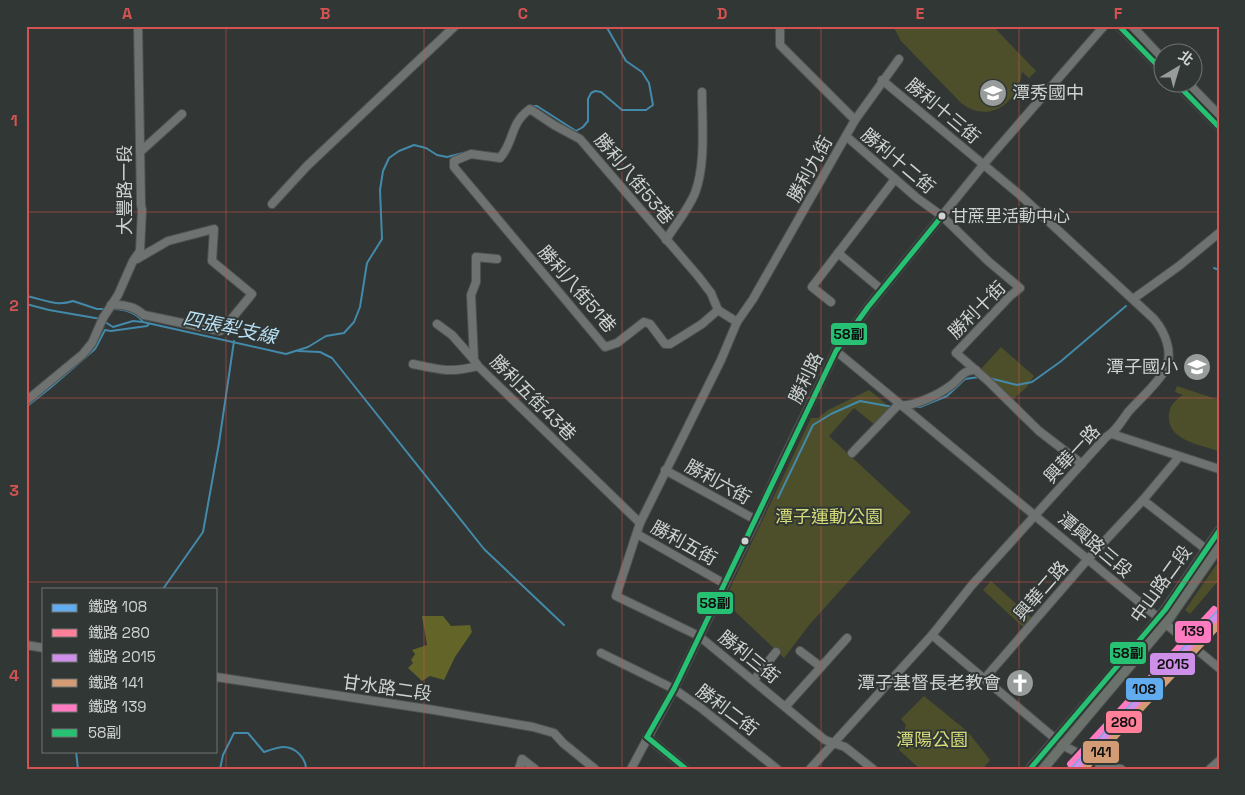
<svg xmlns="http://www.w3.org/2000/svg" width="1245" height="795" font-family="'Space Grotesk','Noto Sans TC',sans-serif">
	<rect width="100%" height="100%" fill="#323634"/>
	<!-- green -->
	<g fill="#4d4f2b">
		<path d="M893 26H993L1036 71 1029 78 1022 72C1019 102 989 125 961 103L901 41Z"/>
		<path d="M1001 347 1034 376 1027 387 1013 399 980 370Z"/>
		<path d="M1177 386 1219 400V451C1200 445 1166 440 1169 414 1170 405 1176 399 1183 395L1175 392Z"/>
		<path d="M869 390 890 407 875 425 854 408 829 436 911 512 810 624 784 658 724 601 811 418H818L828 410Z"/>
		<path d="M1219 561V580L1190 614 1185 610Z"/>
		<path d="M991 581 1033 619 1024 628 983 590Z"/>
		<path d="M924 696 968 732 990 760 983 769H920L899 750 906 725 901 719Z"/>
	</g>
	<!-- forest -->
	<path fill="#626527" d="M422 616H443L451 626 470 625 472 632 455 657 444 680 430 676 422 681 408 668 413 663 411 660 415 654 412 650 427 645Z"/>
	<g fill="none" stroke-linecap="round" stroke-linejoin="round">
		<!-- stream -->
		<g stroke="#438aaa" stroke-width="2">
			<path d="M531 106H537L576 131 583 127 588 121V99L591 93 595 91 601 92 622 110H646L653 105 649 83 642 72 626 61 606 26"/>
			<path d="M472 151 499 154"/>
			<path d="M1214 268 1219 270"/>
			<path d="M26 296C43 299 56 307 73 301L97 309H105"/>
			<path d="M26 304 49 310 101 319"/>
			<path d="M112 309C124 309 136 312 143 322"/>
			<path d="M105 322 113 327 133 321 143 322 286 354 308 347 326 336 344 333 354 322 360 307 367 263 382 239 380 190 383 171 389 158 399 151 414 145 426 148 437 155 447 157 467 152"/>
			<path d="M298 351 320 352 332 358 484 549 564 625"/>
			<path d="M989 378 1017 385 1032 382 1060 362 1126 306"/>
			<path d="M26 407 50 388 95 349 105 330 111 331 147 326 149 324"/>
			<path d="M915 407H920L947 396 965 379 979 377"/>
			<path d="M778 498 813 425 831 414 860 401 893 407"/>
			<path d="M163 589 203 532 219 443 234 341"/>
			<path d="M76 751 78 769"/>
			<path d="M220 769 223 755 234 733H248L264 752C270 750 278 747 284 747 295 747 306 758 306 769"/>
		</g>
		<!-- minor casing -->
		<g stroke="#4e5150" stroke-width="10">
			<g id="minor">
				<path d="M780 26V45L855 120"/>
				<path d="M1119 26 1162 70"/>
				<path d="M1132 26 1162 58"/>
				<path d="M1175 82 1219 127"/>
				<path d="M1187 82 1219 115"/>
				<path d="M846 136 917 198 942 216 988 261 1020 288 1010 296 956 353 987 380 1039 431 1082 464"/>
				<path d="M140 152 182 114"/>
				<path d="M272 204 307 166 455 26"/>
				<path d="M666 240C675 225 688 210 695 193 706 164 702 123 702 92"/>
				<path d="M838 253 882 290"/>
				<path d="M497 259 476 257V282L471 295 474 360 478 366 640 523"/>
				<path d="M1133 299 1179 266 1219 233"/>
				<path d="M831 302 812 287 895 179"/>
				<path d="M111 305C124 304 135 307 144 315L220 331 224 328 252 294 212 261 214 229 168 241 137 259"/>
				<path d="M718 310 702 324 670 344H665L650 324 644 322 617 343 605 347 454 167V161L471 154 500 158C515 141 509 124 530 109L554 125 580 139 698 276 711 293 718 310 737 322"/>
				<path d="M437 324 452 335 474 360"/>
				<path d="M836 351 1219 668"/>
				<path d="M413 364C440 370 450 373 478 366"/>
				<path d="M26 401 83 354 92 343 103 318 118 295 133 261 140 251 142 210 141 205 138 26"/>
				<path d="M1112 434 1219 469"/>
				<path d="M852 453 898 405C911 408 938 395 950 386 959 380 963 369 976 370"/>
				<path d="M665 470 756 520"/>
				<path d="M1143 500 1207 550"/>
				<path d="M637 534 725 584"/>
				<path d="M932 635 1064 746 1105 767 1121 769"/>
				<path d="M26 645 44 648"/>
				<path d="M800 651 821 667"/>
				<path d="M601 653 674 689 701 708 777 769"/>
				<path d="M216 677 434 710 533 727 554 733 563 743 595 769"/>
				<path d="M985 678 1088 559 1143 500 1179 457"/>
				<path d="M754 680 776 652"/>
				<path d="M786 706 847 638"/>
				<path d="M647 737 686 769"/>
				<path d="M519 769 522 759 535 769"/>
				<path d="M631 769 674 689 756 520 782 462 836 351 868 307 984 164 1104 26"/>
				<path d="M810 769 932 635 972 585 1106 437C1116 432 1122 420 1129 411 1139 400 1158 383 1165 370 1174 353 1165 332 1154 319L1020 195 882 80"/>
				<path d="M873 769 845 747 825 740 699 636 616 596 640 523 721 360 737 322 753 299 855 120 899 59"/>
				<path d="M1210 769 1219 761"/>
			</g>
		</g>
		<!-- major casing -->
		<g stroke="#4e5150" stroke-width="11">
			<g id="major">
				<path d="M1030 769 1135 647 1165 610 1219 531"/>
				<path d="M1043 769 1166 623 1219 547"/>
			</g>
		</g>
		<!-- minor -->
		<use href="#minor" stroke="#6e7270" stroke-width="8"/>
		<!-- major -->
		<use href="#major" stroke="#6b726c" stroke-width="9"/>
		<!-- bus-1 casing -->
		<g stroke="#313735" stroke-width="9">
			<g id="bus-1">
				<path d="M1119 26 1162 70"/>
				<path d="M1175 82 1219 127"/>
				<path d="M647 737 674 689 836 351 868 307 942 216"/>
				<path d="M647 737 686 769"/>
				<path d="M1030 769 1165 610 1219 531"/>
			</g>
		</g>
		<!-- bus-1 -->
		<use href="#bus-1" stroke="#26c172" stroke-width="5"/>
		<!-- rail-1 casing -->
		<g stroke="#313735" stroke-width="10">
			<path id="rail-1" d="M1070 769 1219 609"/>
		</g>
		<!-- rail-2 casing -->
		<g stroke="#313735" stroke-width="10">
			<path id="rail-2" d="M1080 769 1219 620"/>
		</g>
		<!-- rail-3 casing -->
		<g stroke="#313735" stroke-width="10">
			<path id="rail-3" d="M1075 769 1219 614"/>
		</g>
		<!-- rail-4 casing -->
		<g stroke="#313735" stroke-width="10">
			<path id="rail-4" d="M1085 769 1219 625"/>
		</g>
		<!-- rail-5 casing -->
		<g stroke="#313735" stroke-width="10">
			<path id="rail-5" d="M1070 764 1214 609"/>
		</g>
		<!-- rail-1 -->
		<use href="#rail-1" stroke="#60acee" stroke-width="6"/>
		<!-- rail-2 -->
		<use href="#rail-2" stroke="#ff8098" stroke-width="6"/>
		<!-- rail-3 -->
		<use href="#rail-3" stroke="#ce8fe9" stroke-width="6"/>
		<!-- rail-4 -->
		<use href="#rail-4" stroke="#d39c74" stroke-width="6"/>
		<!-- rail-5 -->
		<use href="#rail-5" stroke="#fe7ac1" stroke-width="6"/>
	</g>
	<!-- grid -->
	<path fill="none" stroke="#d45352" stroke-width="1" stroke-opacity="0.55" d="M226 26V769M424 26V769M622 26V769M821 26V769M1019 26V769M26 212H1219M26 398H1219M26 582H1219"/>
	<!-- icons -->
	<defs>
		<g id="school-disc" transform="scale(1.4375)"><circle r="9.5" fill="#989c9a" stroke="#313735"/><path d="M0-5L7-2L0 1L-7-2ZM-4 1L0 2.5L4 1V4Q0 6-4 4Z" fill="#fff"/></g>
		<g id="church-disc" transform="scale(1.4375)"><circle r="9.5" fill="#989c9a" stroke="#313735"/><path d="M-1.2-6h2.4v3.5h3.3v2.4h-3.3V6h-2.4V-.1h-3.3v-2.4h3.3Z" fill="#fff"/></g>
	</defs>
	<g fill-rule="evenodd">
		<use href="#school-disc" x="993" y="93"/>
		<use href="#school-disc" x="1197" y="367"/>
		<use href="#church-disc" x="1020" y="683"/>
	</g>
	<!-- markers -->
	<g fill="#cfd3d1" stroke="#313735" stroke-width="2">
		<circle cx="942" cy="216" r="4.5"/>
		<circle cx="745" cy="541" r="4.5"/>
	</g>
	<g text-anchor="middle" stroke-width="4" stroke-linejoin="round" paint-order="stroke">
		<!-- bus labels -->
		<g font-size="17" fill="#cfd3d1" stroke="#313735" text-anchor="start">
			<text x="951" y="222">甘蔗里活動中心</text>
		</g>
		<!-- poi labels -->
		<g font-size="18" fill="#cfd3d1" stroke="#313735" text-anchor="end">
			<text x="1012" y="99" text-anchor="start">潭秀國中</text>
			<text x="1178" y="373">潭子國小</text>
			<text x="1001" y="689">潭子基督長老教會</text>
		</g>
		<!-- street labels -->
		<g font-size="18" fill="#cfd3d1" stroke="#313735">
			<text transform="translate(943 111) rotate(40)" y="6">勝利十三街</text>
			<text transform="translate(898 161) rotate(40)" y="6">勝利十二街</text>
			<text transform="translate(810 169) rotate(-61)" y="6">勝利九街</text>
			<text transform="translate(634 179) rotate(50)" y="6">勝利八街53巷</text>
			<text transform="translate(125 190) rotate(-90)" y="6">大豐路一段</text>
			<text transform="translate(577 289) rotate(49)" y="6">勝利八街51巷</text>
			<text transform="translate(977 310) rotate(-45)" y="6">勝利十街</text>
			<text transform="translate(806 378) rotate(-64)" y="6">勝利路</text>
			<text transform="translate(533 398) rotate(45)" y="6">勝利五街43巷</text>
			<text transform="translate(1072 454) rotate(-47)" y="6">興華一路</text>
			<text transform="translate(718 482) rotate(29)" y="6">勝利六街</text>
			<text transform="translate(684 543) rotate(29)" y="6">勝利五街</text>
			<text transform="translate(1095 545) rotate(40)" y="6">潭興路三段</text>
			<text transform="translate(1161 584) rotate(-54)" y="6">中山路二段</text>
			<text transform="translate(1041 591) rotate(-49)" y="6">興華二路</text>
			<text transform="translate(749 657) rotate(39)" y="6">勝利三街</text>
			<text transform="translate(387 688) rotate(8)" y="6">甘水路二段</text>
			<text transform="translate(727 710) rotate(37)" y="6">勝利二街</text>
		</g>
		<!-- park labels -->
		<g font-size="18" fill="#d5da77" stroke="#313735">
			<text x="829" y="523">潭子運動公園</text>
			<text x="932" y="746">潭陽公園</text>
		</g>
		<!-- water labels -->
		<g font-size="19" font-style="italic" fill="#b8dff4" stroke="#313735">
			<text transform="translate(230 327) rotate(12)" y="7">四張犁支線</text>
		</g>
	</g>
	<g stroke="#313735" stroke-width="2">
		<rect x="830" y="322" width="38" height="24" rx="5" fill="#26c172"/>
		<rect x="696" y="591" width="38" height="24" rx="5" fill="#26c172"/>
		<rect x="1174" y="620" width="38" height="24" rx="5" fill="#fe7ac1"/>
		<rect x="1109" y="641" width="38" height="24" rx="5" fill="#26c172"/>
		<rect x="1149" y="652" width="47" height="24" rx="5" fill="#ce8fe9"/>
		<rect x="1125" y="677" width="39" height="24" rx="5" fill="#60acee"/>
		<rect x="1105" y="710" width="38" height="24" rx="5" fill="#ff8098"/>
		<rect x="1082" y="740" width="38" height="24" rx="5" fill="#d39c74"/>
	</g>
	<g font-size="14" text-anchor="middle" font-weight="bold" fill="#111">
		<text x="849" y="339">58副</text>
		<text x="715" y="608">58副</text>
		<text x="1193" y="636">139</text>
		<text x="1128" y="658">58副</text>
		<text x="1173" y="669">2015</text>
		<text x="1144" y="694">108</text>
		<text x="1124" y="727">280</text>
		<text x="1101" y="757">141</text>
	</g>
	<!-- border -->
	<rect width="1245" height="795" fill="none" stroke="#313735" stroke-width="55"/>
	<!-- legend -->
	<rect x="42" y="588" width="175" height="165" fill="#313735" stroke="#707573"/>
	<rect x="52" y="604" width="25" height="8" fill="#60acee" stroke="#707573"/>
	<text x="88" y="612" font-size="15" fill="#cfd3d1">鐵路 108</text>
	<rect x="52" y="629" width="25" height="8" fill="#ff8098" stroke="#707573"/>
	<text x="88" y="638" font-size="15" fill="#cfd3d1">鐵路 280</text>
	<rect x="52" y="654" width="25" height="8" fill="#ce8fe9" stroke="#707573"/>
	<text x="88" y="662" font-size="15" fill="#cfd3d1">鐵路 2015</text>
	<rect x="52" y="679" width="25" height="8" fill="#d39c74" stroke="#707573"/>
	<text x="88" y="688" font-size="15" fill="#cfd3d1">鐵路 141</text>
	<rect x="52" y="704" width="25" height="8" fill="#fe7ac1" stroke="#707573"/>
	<text x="88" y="712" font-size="15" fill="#cfd3d1">鐵路 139</text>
	<rect x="52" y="729" width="25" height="8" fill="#26c172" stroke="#707573"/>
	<text x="88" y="738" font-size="15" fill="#cfd3d1">58副</text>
	<!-- north arrow -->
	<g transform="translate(1178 68) rotate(38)"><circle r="24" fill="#313735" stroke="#707573"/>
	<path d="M0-4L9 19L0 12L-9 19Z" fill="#989c9a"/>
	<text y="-8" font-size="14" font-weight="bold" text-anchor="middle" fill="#cfd3d1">北</text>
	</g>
	<rect x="28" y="28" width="1190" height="740" fill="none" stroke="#d45352" stroke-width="2"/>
	<g font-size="16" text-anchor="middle" font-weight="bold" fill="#d45352">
		<text x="127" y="19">A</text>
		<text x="325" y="19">B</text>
		<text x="523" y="19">C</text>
		<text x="722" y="19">D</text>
		<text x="920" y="19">E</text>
		<text x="1118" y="19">F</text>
		<text x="14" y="126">1</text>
		<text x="14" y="311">2</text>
		<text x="14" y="496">3</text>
		<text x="14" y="681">4</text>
	</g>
</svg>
